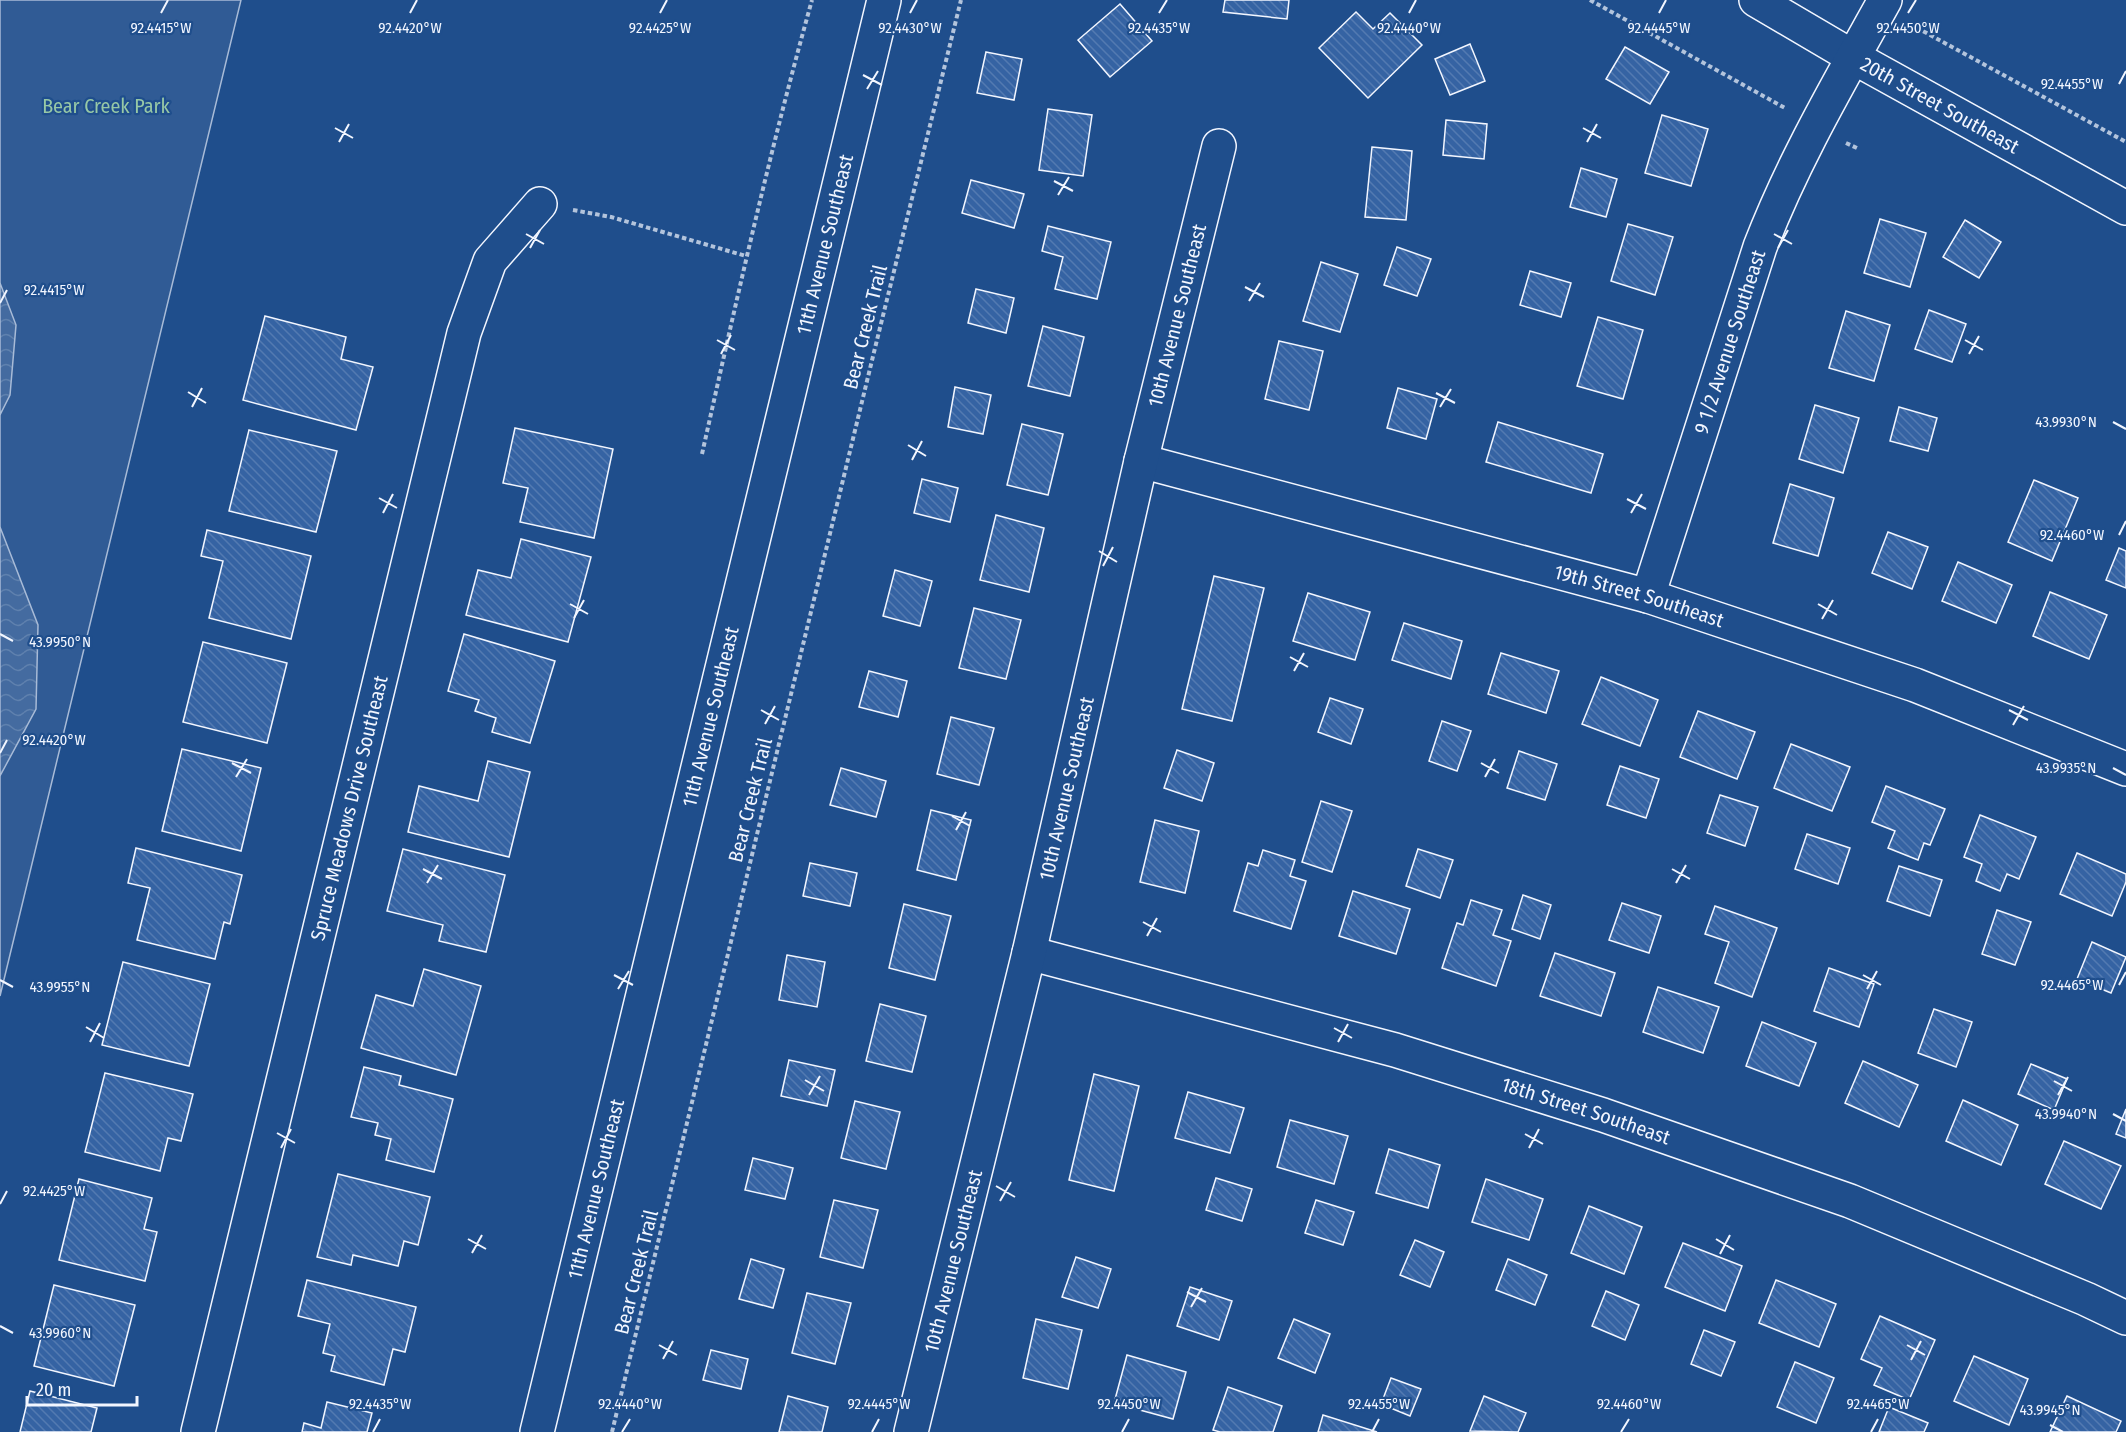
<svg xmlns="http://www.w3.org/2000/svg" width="2126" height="1432" font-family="'Fira Sans Condensed',sans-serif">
	<defs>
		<pattern id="water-waves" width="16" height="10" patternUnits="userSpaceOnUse" patternTransform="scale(1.5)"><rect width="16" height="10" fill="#446ba0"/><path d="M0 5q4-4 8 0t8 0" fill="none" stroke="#5f81ae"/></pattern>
		<pattern id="building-back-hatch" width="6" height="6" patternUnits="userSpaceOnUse" patternTransform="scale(1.5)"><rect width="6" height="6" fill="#3563a3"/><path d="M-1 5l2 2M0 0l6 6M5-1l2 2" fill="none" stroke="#537ab1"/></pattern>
	</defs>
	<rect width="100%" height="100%" fill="#1f4e8c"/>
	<!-- built -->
	<path fill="#305b95" stroke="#a8bbd7" stroke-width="1.5" d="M0 0H241L0 996Z"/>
	<!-- water -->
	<g fill="url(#water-waves)" stroke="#a8bbd7" stroke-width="1.5">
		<path d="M0 283 16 325 10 395 0 415Z"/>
		<path d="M0 527 38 625 36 709 0 776Z"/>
	</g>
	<!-- building -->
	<g fill="url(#building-back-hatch)" stroke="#f2f6ff" stroke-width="1.5">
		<path d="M1225 0H1289L1287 19 1223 12Z"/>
		<path d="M1120 4 1152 41 1110 77 1078 40Z"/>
		<path d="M1356 12 1373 29 1390 13 1422 45 1368 98 1319 48Z"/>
		<path d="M1470 44 1485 81 1450 95 1435 59Z"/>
		<path d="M1625 47 1669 72 1650 104 1606 79Z"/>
		<path d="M986 52 1022 59 1014 100 977 93Z"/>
		<path d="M1048 109 1092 115 1083 176 1039 170Z"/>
		<path d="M1662 115 1708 129 1691 186 1645 173Z"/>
		<path d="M1446 120 1487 124 1484 159 1443 155Z"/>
		<path d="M1372 147 1412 151 1406 220 1365 217Z"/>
		<path d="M1581 168 1617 179 1606 217 1570 207Z"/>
		<path d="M971 180 1024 194 1014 228 962 213Z"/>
		<path d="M1880 219 1926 233 1910 287 1864 273Z"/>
		<path d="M1965 220 2001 242 1979 278 1943 257Z"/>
		<path d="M1628 224 1673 237 1655 295 1611 281Z"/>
		<path d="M1048 226 1111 242 1097 299 1055 289 1063 257 1042 251Z"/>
		<path d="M1397 247 1431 259 1417 296 1384 285Z"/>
		<path d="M1321 262 1358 274 1340 332 1303 321Z"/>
		<path d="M1530 271 1571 283 1561 317 1520 305Z"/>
		<path d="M976 289 1014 298 1006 333 968 323Z"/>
		<path d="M1929 310 1966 324 1952 362 1915 349Z"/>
		<path d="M1846 311 1890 325 1874 381 1829 368Z"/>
		<path d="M265 316 346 337 341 359 373 367 356 430 243 400Z"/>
		<path d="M1598 317 1643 330 1623 399 1577 386Z"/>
		<path d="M1043 326 1084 337 1070 396 1028 386Z"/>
		<path d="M1279 341 1323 351 1309 410 1265 399Z"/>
		<path d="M955 387 991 395 983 434 948 427Z"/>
		<path d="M1398 388 1437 399 1426 439 1387 428Z"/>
		<path d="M1815 405 1859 418 1843 473 1799 459Z"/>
		<path d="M1899 407 1937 418 1928 451 1890 441Z"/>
		<path d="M1498 422 1603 454 1591 493 1486 462Z"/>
		<path d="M1022 424 1063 434 1048 495 1007 485Z"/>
		<path d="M515 428 613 449 594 538 520 522 528 488 503 483Z"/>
		<path d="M249 430 337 451 316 532 229 511Z"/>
		<path d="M922 479 958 488 950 522 914 513Z"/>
		<path d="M2034 480 2078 498 2052 561 2008 542Z"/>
		<path d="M1790 484 1834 498 1818 556 1773 543Z"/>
		<path d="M996 515 1044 528 1029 592 980 580Z"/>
		<path d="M207 530 311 556 291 639 209 618 223 561 201 556Z"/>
		<path d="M1888 532 1928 547 1912 589 1872 573Z"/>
		<path d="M521 539 591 557 568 642 466 615 478 570 511 578Z"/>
		<path d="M2119 548 2126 551V588L2106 580Z"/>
		<path d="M1958 562 2012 585 1996 623 1942 601Z"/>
		<path d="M895 570 932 581 920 626 883 616Z"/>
		<path d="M1214 576 1264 588 1232 721 1182 709Z"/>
		<path d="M2050 592 2107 615 2089 659 2033 636Z"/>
		<path d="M1308 593 1370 612 1355 660 1293 641Z"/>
		<path d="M974 608 1021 620 1006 679 959 668Z"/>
		<path d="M1404 623 1462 641 1451 679 1392 660Z"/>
		<path d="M464 634 555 661 530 743 492 732 496 718 475 711 479 700 448 691Z"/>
		<path d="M203 642 287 663 267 743 183 722Z"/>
		<path d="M1501 653 1559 671 1546 713 1488 694Z"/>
		<path d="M869 671 907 681 898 717 859 707Z"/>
		<path d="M1601 677 1658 700 1640 746 1582 724Z"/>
		<path d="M1330 698 1363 709 1351 744 1318 732Z"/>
		<path d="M1698 711 1755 732 1737 779 1680 757Z"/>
		<path d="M951 717 994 728 979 785 937 774Z"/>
		<path d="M1442 721 1471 731 1457 771 1429 761Z"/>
		<path d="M1791 744 1850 767 1832 811 1774 788Z"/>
		<path d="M182 749 261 768 241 851 162 831Z"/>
		<path d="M1177 750 1214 763 1202 801 1164 788Z"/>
		<path d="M1519 751 1557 764 1545 800 1507 788Z"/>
		<path d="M488 761 530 772 509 857 408 832 419 786 478 801Z"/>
		<path d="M1620 766 1659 779 1646 818 1607 805Z"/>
		<path d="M841 768 886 781 876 817 830 805Z"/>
		<path d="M1886 786 1945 809 1930 845 1924 843 1918 860 1888 848 1895 831 1872 822Z"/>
		<path d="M1720 795 1758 807 1745 846 1707 833Z"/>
		<path d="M1321 801 1352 811 1332 872 1302 862Z"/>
		<path d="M931 810 971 820 956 880 917 870Z"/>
		<path d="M1980 815 2036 837 2019 879 2007 874 2000 891 1976 881 1982 864 1964 857Z"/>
		<path d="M1155 820 1199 831 1185 893 1140 882Z"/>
		<path d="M1807 834 1850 848 1838 884 1795 869Z"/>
		<path d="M136 848 242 875 230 924 224 922 215 959 137 940 150 888 128 883Z"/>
		<path d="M403 849 505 875 486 952 439 941 443 925 387 911Z"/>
		<path d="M1418 849 1453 860 1440 898 1406 886Z"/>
		<path d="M1263 850 1295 860 1290 876 1306 881 1291 929 1234 911 1248 863 1258 866Z"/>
		<path d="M2077 853 2126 874V882L2112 916 2060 894Z"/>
		<path d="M810 863 857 873 850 906 803 896Z"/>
		<path d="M1899 866 1942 880 1930 916 1887 901Z"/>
		<path d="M1353 891 1410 909 1396 954 1339 936Z"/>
		<path d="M1523 895 1551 905 1540 939 1512 929Z"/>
		<path d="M1471 900 1502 910 1493 935 1511 941 1496 986 1442 968 1457 923 1463 925Z"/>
		<path d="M1622 903 1661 916 1649 953 1609 940Z"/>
		<path d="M904 904 951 916 935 980 889 968Z"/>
		<path d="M1715 906 1777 928 1752 997 1715 983 1729 942 1705 934Z"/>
		<path d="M1997 910 2031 922 2015 965 1982 954Z"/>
		<path d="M2092 942 2126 957 2111 993 2077 979Z"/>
		<path d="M1555 953 1615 973 1601 1016 1540 996Z"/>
		<path d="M787 955 825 962 817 1007 779 1000Z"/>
		<path d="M123 962 210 984 189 1066 102 1045Z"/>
		<path d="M1829 968 1874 984 1859 1027 1814 1011Z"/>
		<path d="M424 969 481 986 456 1075 361 1048 376 995 413 1006Z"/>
		<path d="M1658 987 1719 1007 1703 1053 1643 1032Z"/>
		<path d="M880 1004 926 1016 912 1072 866 1061Z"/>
		<path d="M1934 1009 1972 1022 1956 1067 1918 1053Z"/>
		<path d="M1762 1022 1816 1043 1799 1086 1746 1066Z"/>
		<path d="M789 1060 835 1070 827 1106 781 1096Z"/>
		<path d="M1863 1061 1918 1085 1899 1127 1845 1103Z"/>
		<path d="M2031 1064 2067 1079 2054 1110 2018 1094Z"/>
		<path d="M364 1067 401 1076 399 1085 453 1099 434 1172 386 1160 391 1139 375 1135 378 1123 351 1117Z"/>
		<path d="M105 1073 193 1094 181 1141 168 1138 160 1171 85 1152Z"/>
		<path d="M1094 1074 1139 1086 1114 1191 1069 1180Z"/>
		<path d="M1188 1092 1244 1108 1230 1153 1175 1138Z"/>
		<path d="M1963 1100 2018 1125 2001 1165 1946 1141Z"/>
		<path d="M855 1101 900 1112 886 1169 841 1158Z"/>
		<path d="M2126 1109V1138L2116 1134Z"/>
		<path d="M1290 1120 1348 1136 1334 1184 1277 1167Z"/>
		<path d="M2064 1141 2121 1166 2101 1209 2045 1184Z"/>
		<path d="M1389 1149 1440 1165 1428 1208 1376 1193Z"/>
		<path d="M753 1158 793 1168 785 1199 745 1190Z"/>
		<path d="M338 1174 430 1197 418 1245 404 1241 398 1266 353 1255 351 1265 317 1257Z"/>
		<path d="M1216 1178 1252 1189 1242 1221 1206 1210Z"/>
		<path d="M79 1179 152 1198 144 1229 157 1232 145 1281 59 1260Z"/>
		<path d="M1486 1179 1543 1199 1529 1240 1472 1222Z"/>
		<path d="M834 1200 878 1210 863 1268 820 1257Z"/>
		<path d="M1316 1200 1354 1212 1343 1245 1305 1233Z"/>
		<path d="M1589 1206 1642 1227 1624 1274 1571 1253Z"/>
		<path d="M1415 1240 1444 1252 1430 1287 1400 1275Z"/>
		<path d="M1683 1243 1742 1266 1725 1311 1665 1287Z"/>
		<path d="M1076 1257 1111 1269 1098 1308 1062 1297Z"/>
		<path d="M751 1259 784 1269 773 1308 739 1299Z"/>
		<path d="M1508 1259 1547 1275 1535 1305 1496 1290Z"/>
		<path d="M307 1280 416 1307 405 1352 393 1349 384 1385 331 1371 335 1356 323 1353 330 1324 298 1316Z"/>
		<path d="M1776 1280 1836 1304 1819 1347 1759 1323Z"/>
		<path d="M54 1285 135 1305 114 1386 34 1366Z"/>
		<path d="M1190 1287 1232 1301 1219 1340 1177 1326Z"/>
		<path d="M1606 1291 1639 1305 1625 1340 1592 1326Z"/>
		<path d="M807 1293 851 1303 835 1364 792 1353Z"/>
		<path d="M1880 1316 1935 1340 1909 1400 1874 1385 1882 1368 1861 1359Z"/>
		<path d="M1036 1319 1082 1330 1068 1389 1023 1378Z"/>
		<path d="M1294 1319 1330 1334 1315 1373 1278 1358Z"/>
		<path d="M1704 1330 1735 1342 1721 1376 1691 1364Z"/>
		<path d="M711 1350 748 1359 741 1389 703 1380Z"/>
		<path d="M1127 1355 1186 1372 1173 1419 1114 1403Z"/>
		<path d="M1974 1356 2028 1379 2009 1425 1954 1401Z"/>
		<path d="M1795 1362 1834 1378 1816 1423 1777 1407Z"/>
		<path d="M1391 1378 1421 1389 1410 1416 1381 1404Z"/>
		<path d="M1228 1387 1282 1406 1273 1432H1220L1213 1430Z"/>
		<path d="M30 1391 97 1408 91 1432H20Z"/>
		<path d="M788 1396 828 1407 822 1432H779Z"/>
		<path d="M1484 1396 1526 1413 1518 1432 1470 1431Z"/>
		<path d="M2067 1396 2121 1421 2116 1432H2050Z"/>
		<path d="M327 1402 372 1413 367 1432H302L304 1423 321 1428Z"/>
		<path d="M1889 1407 1928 1423 1924 1432H1879Z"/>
		<path d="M1323 1415 1377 1432H1318Z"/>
	</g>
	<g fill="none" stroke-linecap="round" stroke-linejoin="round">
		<!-- minor casing -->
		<g stroke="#f2f6ff" stroke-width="36">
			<g id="minor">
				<path id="s1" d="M1756 0 1853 57 2126 208"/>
				<path id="s2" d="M1141 461 1648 596 1915 685 2126 769"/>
				<path id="s3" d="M1648 596 1760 247C1793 161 1840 81 1885 0"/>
				<path id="s4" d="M1029 953 1395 1050 1603 1115 1850 1201 2086 1299 2126 1318"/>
				<path id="s5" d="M198 1432 464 333 490 261 540 204"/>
				<path id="s6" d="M911 1432 1029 953 1141 461 1219 146"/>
			</g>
		</g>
		<!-- major casing -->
		<g stroke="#f2f6ff" stroke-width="36">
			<g id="major">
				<path id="s7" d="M537 1432 884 0"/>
			</g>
		</g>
		<!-- path -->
		<g stroke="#b3c4dc" stroke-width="4" stroke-dasharray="4.5 3" stroke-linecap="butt">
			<path d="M1590 0 1785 108"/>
			<path d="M1910 24 2126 142"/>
			<path d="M1846 143 1859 149"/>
			<path d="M573 210 611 217 746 256"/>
			<path d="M702 454C736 302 770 150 812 0"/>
			<path d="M612 1432 875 348 961 0"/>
		</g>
		<!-- minor -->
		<use href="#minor" stroke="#1f4e8c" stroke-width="33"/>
		<!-- major -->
		<use href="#major" stroke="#1f4e8c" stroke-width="33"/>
	</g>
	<!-- ticks -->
	<path fill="none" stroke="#f2f6ff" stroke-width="2" d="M161 13 168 0M410 13 417 0M660 13 667 0M910 13 917 0M1159 13 1167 0M1409 13 1416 0M1659 13 1666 0M1908 13 1916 0M863 75 882 85M2119 84 2126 71M867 89 878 71M335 128 353 138M1583 128 1601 138M339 142 349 124M1587 142 1597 124M1054 181 1073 191M1058 195 1069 177M526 234 544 244M1774 234 1792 244M530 248 540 230M1778 248 1788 230M1245 287 1264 297M1249 301 1260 283M0 303 7 290M717 340 735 350M1965 340 1983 350M721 354 731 335M1969 354 1979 336M188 392 206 403M1436 393 1455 403M192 407 202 388M1440 407 1451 389M2113 422 2126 429M908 445 926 456M912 460 922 441M379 498 397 508M1627 499 1646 509M383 513 393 494M1631 513 1642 494M2119 535 2126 521M1099 551 1117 562M1103 566 1113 547M570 604 588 614M1818 604 1837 615M574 618 584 600M1822 619 1833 600M0 634 13 641M1290 657 1308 667M1294 671 1304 653M761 710 779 720M2009 710 2028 720M765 724 775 706M2013 725 2024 706M0 753 7 740M232 763 251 773M1481 763 1499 773M2113 768 2126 775M236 777 247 759M1485 777 1495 759M952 816 970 826M956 830 966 812M423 869 442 879M1672 869 1690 879M427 883 438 865M1676 883 1686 865M1143 922 1161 932M1147 936 1157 918M614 975 633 985M1863 975 1881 985M0 980 13 987M2119 985 2126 972M618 989 629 971M1867 989 1877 971M86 1027 104 1038M1334 1028 1352 1038M90 1042 100 1023M1338 1042 1348 1024M805 1080 824 1091M2054 1081 2072 1091M809 1095 820 1076M2058 1095 2068 1077M2113 1114 2126 1121M277 1133 295 1143M1525 1134 1543 1144M281 1148 291 1129M1529 1148 1539 1129M996 1186 1015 1197M1000 1201 1011 1182M0 1204 7 1191M468 1239 486 1249M1716 1239 1734 1250M472 1253 482 1235M1720 1254 1730 1235M1187 1292 1206 1302M1191 1307 1202 1288M0 1326 13 1333M659 1345 677 1355M1907 1345 1925 1355M663 1359 673 1341M1911 1360 1921 1341M2050 1425 2063 1432M373 1432 380 1419M622 1432 630 1419M872 1432 879 1419M1122 1432 1129 1419M1372 1432 1379 1419M1621 1432 1629 1419M1871 1432 1878 1419"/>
	<g text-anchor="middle" stroke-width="4.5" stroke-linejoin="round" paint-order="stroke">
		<!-- street labels -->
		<g font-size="20" fill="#f2f6ff" stroke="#1f4e8c">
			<text dy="7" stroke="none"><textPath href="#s1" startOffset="212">20th Street Southeast</textPath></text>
			<text dy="7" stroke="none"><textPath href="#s7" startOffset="1222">11th Avenue Southeast</textPath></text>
			<text dy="7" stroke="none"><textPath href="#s6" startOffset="1148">10th Avenue Southeast</textPath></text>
			<text transform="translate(865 327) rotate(-76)" y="7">Bear Creek Trail</text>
			<text dy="7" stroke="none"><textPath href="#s3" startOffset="267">9 1/2 Avenue Southeast</textPath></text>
			<text dy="7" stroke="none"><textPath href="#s2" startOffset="516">19th Street Southeast</textPath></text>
			<text dy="7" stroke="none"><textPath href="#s7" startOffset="736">11th Avenue Southeast</textPath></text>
			<text dy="7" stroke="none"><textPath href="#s6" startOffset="662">10th Avenue Southeast</textPath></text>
			<text transform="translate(750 800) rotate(-76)" y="7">Bear Creek Trail</text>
			<text dy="7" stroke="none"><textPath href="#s5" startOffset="642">Spruce Meadows Drive Southeast</textPath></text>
			<text dy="7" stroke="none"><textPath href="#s4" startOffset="579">18th Street Southeast</textPath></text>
			<text dy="7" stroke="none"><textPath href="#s7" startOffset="250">11th Avenue Southeast</textPath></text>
			<text dy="7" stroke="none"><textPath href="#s6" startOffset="176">10th Avenue Southeast</textPath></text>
			<text transform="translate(636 1272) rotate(-76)" y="7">Bear Creek Trail</text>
		</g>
		<!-- park labels -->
		<g font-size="20" fill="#97c8a6" stroke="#1f4e8c">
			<text x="106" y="113">Bear Creek Park</text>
		</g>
	</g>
	<g font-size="15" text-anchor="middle" fill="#f2f6ff" stroke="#1f4e8c" stroke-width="4.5" stroke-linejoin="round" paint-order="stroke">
		<text x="161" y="33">92.4415°W</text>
		<text x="410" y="33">92.4420°W</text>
		<text x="660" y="33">92.4425°W</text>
		<text x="910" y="33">92.4430°W</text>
		<text x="1159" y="33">92.4435°W</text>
		<text x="1409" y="33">92.4440°W</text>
		<text x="1659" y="33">92.4445°W</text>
		<text x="1908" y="33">92.4450°W</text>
		<text x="2072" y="89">92.4455°W</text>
		<text x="54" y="295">92.4415°W</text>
		<text x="2066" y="427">43.9930°N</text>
		<text x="2072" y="540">92.4460°W</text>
		<text x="60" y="647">43.9950°N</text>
		<text x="54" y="745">92.4420°W</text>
		<text x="2066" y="773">43.9935°N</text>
		<text x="2072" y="990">92.4465°W</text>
		<text x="60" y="992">43.9955°N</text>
		<text x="2066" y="1119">43.9940°N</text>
		<text x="54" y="1196">92.4425°W</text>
		<text x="60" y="1338">43.9960°N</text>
		<text x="380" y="1409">92.4435°W</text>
		<text x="630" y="1409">92.4440°W</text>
		<text x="879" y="1409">92.4445°W</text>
		<text x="1129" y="1409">92.4450°W</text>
		<text x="1379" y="1409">92.4455°W</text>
		<text x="1629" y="1409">92.4460°W</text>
		<text x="1878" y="1409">92.4465°W</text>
		<text x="2050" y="1415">43.9945°N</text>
	</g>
	<!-- scale -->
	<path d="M27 1396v9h110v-9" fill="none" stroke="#f2f6ff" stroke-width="3"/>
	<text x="36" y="1396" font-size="18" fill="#f2f6ff" stroke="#1f4e8c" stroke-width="4.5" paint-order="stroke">20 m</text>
</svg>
